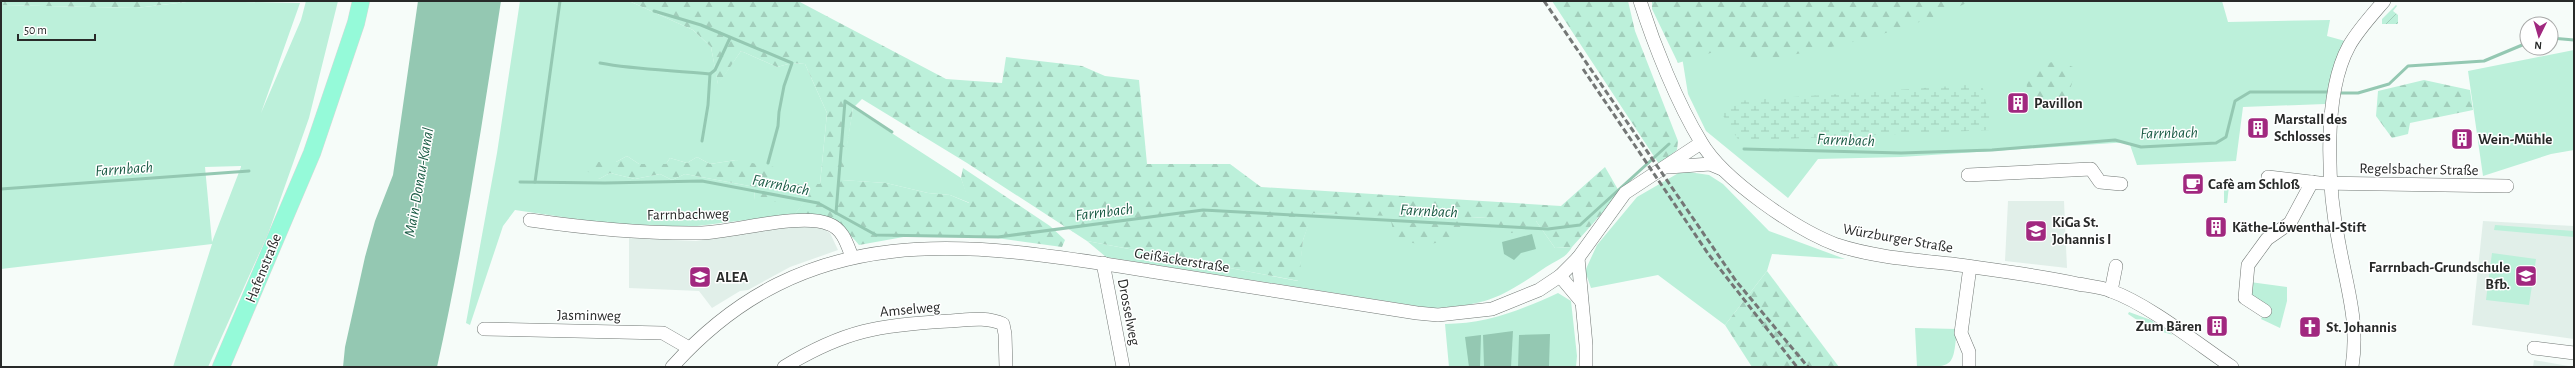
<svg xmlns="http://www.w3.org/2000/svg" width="2575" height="368" font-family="'Alegreya Sans',sans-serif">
	<defs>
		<pattern id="forest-firs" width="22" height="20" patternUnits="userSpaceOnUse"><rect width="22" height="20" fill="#bcf0da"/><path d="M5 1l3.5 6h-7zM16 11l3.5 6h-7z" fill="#a2cebb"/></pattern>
		<pattern id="wetland-marsh" width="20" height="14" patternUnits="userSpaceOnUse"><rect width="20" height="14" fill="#bcf0da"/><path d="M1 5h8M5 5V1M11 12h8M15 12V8" fill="none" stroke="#a2cebb"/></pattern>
		<pattern id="garden-furrows" width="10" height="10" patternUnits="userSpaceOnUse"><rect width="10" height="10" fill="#bcf0da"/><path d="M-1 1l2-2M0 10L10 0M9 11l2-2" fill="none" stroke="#a2cebb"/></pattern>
	</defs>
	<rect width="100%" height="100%" fill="#f6fcf9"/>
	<!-- built -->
	<g fill="#e1efe9">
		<path d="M2008 201H2064L2067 268 2005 261Z"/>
		<path d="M2483 221 2574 226V339L2472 325Z"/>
		<path d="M817 225 830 233 838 250 790 267 748 290 740 291 712 308 699 291 629 288V238L696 241 778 228Z"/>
		<path d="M2534 360 2574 367H2533Z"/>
	</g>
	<!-- green -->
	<g fill="#bcf0da" fill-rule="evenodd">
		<path d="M195 1 300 3 261 113 301 20 306 1H338L309 118 268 234 208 367H173L212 244 1 269V5L136 8ZM241 166V167L212 242 205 167Z"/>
		<path d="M520 1H629L693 30 711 47 718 84 741 51 777 67 792 63 805 64 827 113 820 184H782L736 160 710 164 697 157 687 163 670 158 666 164H639L627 156 616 162H593L599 179 610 173 635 179 660 174 672 180 685 174 755 187 754 200 785 189 811 194 795 214 689 227 603 223 515 210 503 226 470 325 466 323 497 153Z"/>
		<path d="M1673 1H2222L2228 22 2330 20 2327 36 2345 41 2325 104 2243 107 2236 161 2137 165 2129 142 1901 157 1818 159 1788 198 1706 131 1688 94Z"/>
		<path d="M2574 50V150L2551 154 2483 176 2468 71Z"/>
		<path d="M853 108 961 178 970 203 950 195 928 193 886 183 841 180Z"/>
		<path d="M1682 171 1709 175 1723 184 1769 231 1845 259 1772 254 1767 271 1725 325 1658 275 1591 288 1585 271 1597 245 1637 197Z"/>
		<path d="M2227 178H2230L2227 203H2224V180Z"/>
		<path d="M1312 213 1470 217 1536 221 1555 248 1572 247C1566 258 1557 260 1546 267 1501 298 1486 306 1430 308L1106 257 1087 241 1298 281 1303 240Z"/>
		<path d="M2495 225 2574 231V237L2494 230Z"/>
		<path d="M2492 253 2536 259 2529 305 2486 300Z"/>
		<path d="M2250 282 2287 287V301L2280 328 2261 319 2265 310 2248 302Z"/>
		<path d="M1558 293 1571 301 1577 356 1576 367H1449L1445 324C1486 324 1521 310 1558 293Z"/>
		<path d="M2129 312 2151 320 2173 335 2149 328 2128 314Z"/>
		<path d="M1915 328 1957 329C1953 366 1955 367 1917 367Z"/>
	</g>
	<!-- forest -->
	<g fill="url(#forest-firs)">
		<path d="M1 1H194L136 8 1 5Z"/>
		<path d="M629 1H798L946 79 1002 83 1006 57 1082 66 1105 76 1139 80 1147 164H1230L1261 187 1561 206 1605 167 1620 193 1572 247 1555 248 1536 221 1512 233 1489 231 1488 218 1471 217 1461 238 1425 245 1395 240 1390 216 1313 213 1303 240 1299 281 1087 241 967 163 862 99 853 108 842 180 886 183 928 193 950 195 969 203 961 178 963 168 1050 226 1065 240 1062 247 975 235 909 236 859 245C837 219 831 214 795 214L810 194 785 189 778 202 754 200 755 187 685 174 672 180 660 174 635 179 610 173 599 179 587 171 593 162H616L627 156 639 164H666L670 158 687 163 697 157 710 164 736 160 774 167 782 184H820L827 113 805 64 792 63 777 67 741 51 718 85 711 47 693 30Z"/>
		<path d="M1552 1H1628L1635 31 1678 141 1677 150 1659 164Z"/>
		<path d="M1652 1H1971C1897 35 1831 49 1751 62L1730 47 1678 63 1652 9Z"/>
		<path d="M2058 61 2073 67C2074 83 2071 92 2059 102H2042L2027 90 2026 75 2037 65Z"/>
		<path d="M2424 80 2470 90 2473 110 2410 123 2408 134 2392 138 2376 116 2378 91Z"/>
		<path d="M1767 271 1839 367H1752L1725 325Z"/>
	</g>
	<!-- wetland -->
	<path fill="url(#wetland-marsh)" d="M1982 84 1992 130 1739 141 1722 114 1736 101Z"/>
	<!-- garden -->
	<path fill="url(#garden-furrows)" d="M2396 5 2397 6 2393 11 2398 15V24H2382V19Z"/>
	<!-- water -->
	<g fill="#94c8b2">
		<path d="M418 1H501C482 123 464 246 437 367H343L345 347 365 257 375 221 393 175Z"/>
		<path d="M1532 234 1536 249 1521 253 1514 260 1504 254 1502 242Z"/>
		<path d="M1513 331 1511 367H1484L1483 335Z"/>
		<path d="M1550 334 1549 367H1518L1519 335Z"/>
		<path d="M1481 335 1480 367H1469L1465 337Z"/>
	</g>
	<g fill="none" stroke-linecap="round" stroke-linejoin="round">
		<!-- stream -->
		<g stroke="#94c8b2" stroke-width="3">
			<path d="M654 11 701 25 792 63 784 86 779 112 778 126 768 163"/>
			<path d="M2551 38 2574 40"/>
			<path d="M600 63C637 70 674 70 710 74"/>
			<path d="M2337 93H2358L2389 84 2408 66 2484 61 2527 43"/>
			<path d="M702 141 708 105 710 74 715 70 730 38"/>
			<path d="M1744 149 1901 153 1992 150 2115 140 2141 147 2216 143 2226 137 2235 101 2250 92H2331"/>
			<path d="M520 182 605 183 702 181 818 203 876 235 998 237 1203 210 1548 229 1580 225 1669 144"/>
			<path d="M535 182 560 1"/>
			<path d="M1 189 249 171"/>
			<path d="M836 213 845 101 892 132"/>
		</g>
		<!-- minor casing -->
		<g stroke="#717774" stroke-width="14">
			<g id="minor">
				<path d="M1640 1C1654 45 1677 103 1701 142 1723 180 1797 230 1837 245 1873 257 1915 260 1952 264 1994 270 2037 275 2078 284 2089 286 2101 287 2111 291 2148 304 2198 344 2232 367"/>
				<path d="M1669 167 1710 164 1722 169"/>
				<path d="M1968 175 2091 169 2100 182 2121 184"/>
				<path d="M2268 177 2319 183 2507 186"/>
				<path d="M530 220C586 228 645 234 702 233 734 232 801 212 829 224 843 229 847 244 852 257"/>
				<path d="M1578 258 1586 345V367"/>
				<path d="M1103 263 1123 367"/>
				<path d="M1560 276 1581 301"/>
				<path d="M2111 291 2116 266"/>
				<path d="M2265 311 2245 298 2248 265 2267 239 2290 223 2312 182"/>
				<path d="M484 329 663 333 689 348"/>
				<path d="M2534 348 2574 353"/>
				<path d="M672 367C810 213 973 243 1156 272 1243 285 1330 299 1417 313L1438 315 1492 309 1539 290 1560 276 1578 258 1625 193 1701 143"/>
				<path d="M784 367C845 330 879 325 949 321 967 320 986 316 1003 324L1005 334 1006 367"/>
				<path d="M1969 367V352L1961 333 1970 267"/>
				<path d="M2352 367C2359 322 2347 288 2339 244 2328 191 2322 95 2349 46 2358 30 2372 15 2384 1"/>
			</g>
		</g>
		<!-- major casing -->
		<g stroke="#d8d9d8" stroke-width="18">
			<path id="major" d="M221 367 312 153 356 23 361 1"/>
		</g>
		<!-- minor -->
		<use href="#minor" stroke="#fff" stroke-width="13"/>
		<!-- major -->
		<use href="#major" stroke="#95fad9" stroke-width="17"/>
		<!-- rail -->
		<g stroke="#747776" stroke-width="3" stroke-dasharray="6 3" stroke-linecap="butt">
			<path d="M1544 1 1736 281 1808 367"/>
			<path d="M1583 69 1709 255 1797 367"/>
		</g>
	</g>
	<!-- icons -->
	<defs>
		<g id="building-square" transform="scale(1.15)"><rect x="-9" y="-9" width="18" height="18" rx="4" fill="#a1287f" stroke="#fff"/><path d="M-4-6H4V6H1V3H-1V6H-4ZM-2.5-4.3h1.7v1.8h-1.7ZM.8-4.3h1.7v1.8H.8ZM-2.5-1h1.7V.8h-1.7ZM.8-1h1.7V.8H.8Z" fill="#fff"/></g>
		<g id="cafe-square" transform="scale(1.15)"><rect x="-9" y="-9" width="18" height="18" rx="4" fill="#a1287f" stroke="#fff"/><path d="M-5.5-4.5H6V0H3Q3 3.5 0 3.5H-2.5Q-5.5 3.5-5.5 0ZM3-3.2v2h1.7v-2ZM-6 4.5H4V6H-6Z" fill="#fff"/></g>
		<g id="school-square" transform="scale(1.15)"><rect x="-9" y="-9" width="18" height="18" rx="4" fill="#a1287f" stroke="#fff"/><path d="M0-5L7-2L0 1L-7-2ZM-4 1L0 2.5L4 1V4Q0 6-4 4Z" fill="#fff"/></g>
		<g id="church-square" transform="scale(1.15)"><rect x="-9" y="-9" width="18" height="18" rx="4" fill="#a1287f" stroke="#fff"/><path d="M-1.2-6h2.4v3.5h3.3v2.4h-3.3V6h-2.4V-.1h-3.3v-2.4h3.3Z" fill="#fff"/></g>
	</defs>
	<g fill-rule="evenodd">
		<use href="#building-square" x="2018" y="103"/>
		<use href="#building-square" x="2258" y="128"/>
		<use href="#building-square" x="2462" y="139"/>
		<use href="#cafe-square" x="2193" y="184"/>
		<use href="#building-square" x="2216" y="227"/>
		<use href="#school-square" x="2036" y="231"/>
		<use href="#school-square" x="2526" y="276"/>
		<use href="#school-square" x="700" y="277"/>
		<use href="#building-square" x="2217" y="326"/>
		<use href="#church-square" x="2310" y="327"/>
	</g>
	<g text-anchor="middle" stroke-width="3" stroke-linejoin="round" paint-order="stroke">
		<!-- poi labels -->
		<g font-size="15" font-weight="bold" fill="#282a29" stroke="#fff" text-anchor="start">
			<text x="2034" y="108">Pavillon</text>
			<text x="2274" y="124">Marstall des<tspan x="2274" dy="17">Schlosses</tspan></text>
			<text x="2478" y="144">Wein-Mühle</text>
			<text x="2208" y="189">Cafè am Schloß</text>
			<text x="2052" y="227">KiGa St.<tspan x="2052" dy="17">Johannis I</tspan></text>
			<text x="2232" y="232">Käthe-Löwenthal-Stift</text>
			<text x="2510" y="272" text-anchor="end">Farrnbach-Grundschule<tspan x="2510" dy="17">Bfb.</tspan></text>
			<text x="716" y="282">ALEA</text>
			<text x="2202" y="331" text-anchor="end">Zum Bären</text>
			<text x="2326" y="332">St. Johannis</text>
		</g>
		<!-- street labels -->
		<g font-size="15" fill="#282a29" stroke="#fff">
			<text transform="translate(2419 169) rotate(1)" y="5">Regelsbacher Straße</text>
			<text transform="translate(688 214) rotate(-1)" y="5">Farrnbachweg</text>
			<text transform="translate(1898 238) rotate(10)" y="5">Würzburger Straße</text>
			<text transform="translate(1182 260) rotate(9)" y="5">Geißäckerstraße</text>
			<text transform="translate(263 268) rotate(-68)" y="5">Hafenstraße</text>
			<text transform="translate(910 309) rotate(-5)" y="5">Amselweg</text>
			<text transform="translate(1129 312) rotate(79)" y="5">Drosselweg</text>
			<text transform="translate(589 315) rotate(1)" y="5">Jasminweg</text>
		</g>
		<!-- water labels -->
		<g font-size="16" font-style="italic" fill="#1c5c46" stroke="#fff">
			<text transform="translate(2169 132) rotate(-1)" y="6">Farrnbach</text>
			<text transform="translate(1846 139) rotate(2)" y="6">Farrnbach</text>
			<text transform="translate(124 168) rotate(-4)" y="6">Farrnbach</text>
			<text transform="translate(418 182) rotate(-80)" y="6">Main-Donau-Kanal</text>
			<text transform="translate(781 184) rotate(11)" y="6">Farrnbach</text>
			<text transform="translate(1429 210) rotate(3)" y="6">Farrnbach</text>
			<text transform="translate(1104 211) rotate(-7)" y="6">Farrnbach</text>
		</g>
	</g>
	<!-- border -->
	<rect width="2575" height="368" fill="none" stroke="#282a29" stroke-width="4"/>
	<!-- north arrow -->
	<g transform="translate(2539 36) rotate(185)"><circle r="19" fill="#ffffff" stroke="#a9aaa9"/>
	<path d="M0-3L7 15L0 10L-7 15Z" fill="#a1287f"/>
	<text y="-6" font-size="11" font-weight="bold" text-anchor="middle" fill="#282a29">N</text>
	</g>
	<!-- scale -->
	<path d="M18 34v6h77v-6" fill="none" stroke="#282a29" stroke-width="2"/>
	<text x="24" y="34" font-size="12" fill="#282a29" stroke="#ffffff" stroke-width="3" paint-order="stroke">50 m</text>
</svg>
